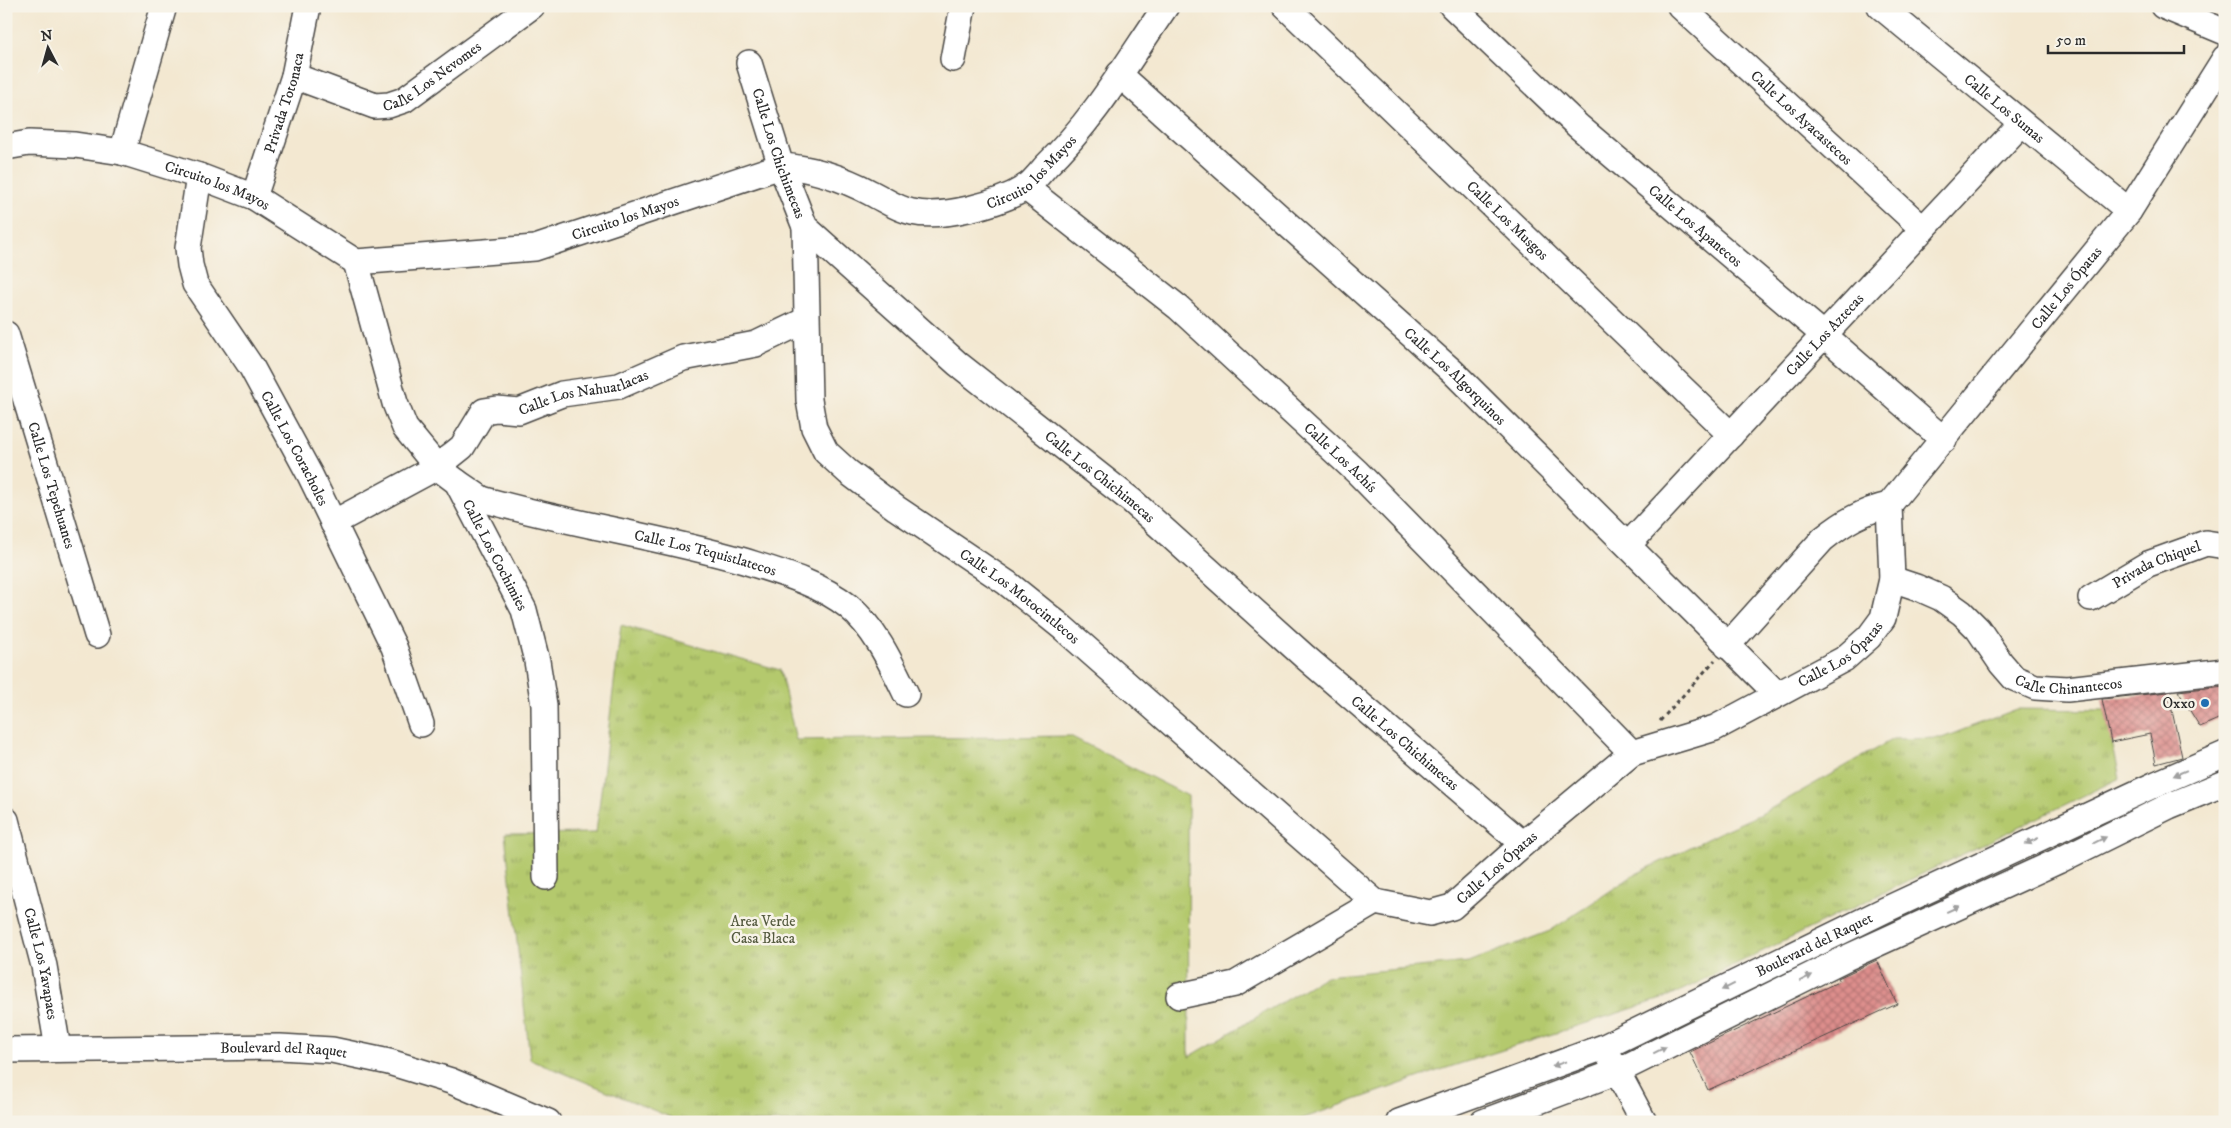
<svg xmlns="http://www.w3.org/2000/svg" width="2231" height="1128" font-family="'IM FELL DW Pica',serif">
	<defs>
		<pattern id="park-tufts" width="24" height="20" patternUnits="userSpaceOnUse" patternTransform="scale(1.25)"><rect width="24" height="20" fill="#b4c96d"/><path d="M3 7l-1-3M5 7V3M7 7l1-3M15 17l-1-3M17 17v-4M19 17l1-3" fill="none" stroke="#93a35a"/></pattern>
		<pattern id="building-cross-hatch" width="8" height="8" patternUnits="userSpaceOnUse" patternTransform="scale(1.25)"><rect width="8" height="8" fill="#dd8e8c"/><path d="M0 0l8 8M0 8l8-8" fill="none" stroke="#b37473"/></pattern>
	</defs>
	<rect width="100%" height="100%" fill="#f7f3e8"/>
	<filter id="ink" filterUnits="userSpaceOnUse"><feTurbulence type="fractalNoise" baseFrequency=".02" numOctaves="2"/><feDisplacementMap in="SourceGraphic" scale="10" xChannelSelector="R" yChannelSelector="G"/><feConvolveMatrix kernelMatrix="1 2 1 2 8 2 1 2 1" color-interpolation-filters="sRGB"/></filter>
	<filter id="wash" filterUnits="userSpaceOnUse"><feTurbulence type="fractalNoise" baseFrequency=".0096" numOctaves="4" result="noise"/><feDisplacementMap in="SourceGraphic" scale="20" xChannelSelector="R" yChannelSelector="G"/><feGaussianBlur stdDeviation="1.12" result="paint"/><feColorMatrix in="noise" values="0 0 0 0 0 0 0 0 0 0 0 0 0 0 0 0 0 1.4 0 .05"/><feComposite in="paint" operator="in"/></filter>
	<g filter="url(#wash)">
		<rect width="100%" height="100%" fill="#f3e8d1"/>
		<!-- park -->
		<path fill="url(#park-tufts)" stroke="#707a4c" d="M621 625 780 670 796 740 1070 736 1188 796 1189 1057 1326 976 1469 962 1550 931 1634 875 1725 830 1763 813 1893 739 1942 738 2017 709 2105 710 2120 778 1668 997 1434 1072 1293 1122H682L530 1059 505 834 596 833Z"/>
		<g id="blocks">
			<!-- building -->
			<g fill="url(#building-cross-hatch)">
				<path d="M2225 686V716L2200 727 2178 691Z"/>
				<path d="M2168 692 2182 757 2156 764 2150 734 2111 742 2102 699Z"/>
				<path d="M1877 960 1897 1004 1708 1090 1690 1052 1840 981 1838 978Z"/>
			</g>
		</g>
	</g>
	<g filter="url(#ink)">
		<use href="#blocks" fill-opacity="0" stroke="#494744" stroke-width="1"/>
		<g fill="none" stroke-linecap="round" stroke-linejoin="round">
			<!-- minor casing -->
			<g stroke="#494744" stroke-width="28">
				<g id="minor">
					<path id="s1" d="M1285 6 1731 435"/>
					<path id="s2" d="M1452 6 1578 126 1824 335 1944 440"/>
					<path id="s3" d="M1680 6 1923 229"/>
					<path id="s4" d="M1880 6 2129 211"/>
					<path d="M2163 6 2225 32"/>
					<path d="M953 59 963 6"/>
					<path id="s5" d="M749 63 781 166 805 227 958 364 1132 501 1305 657 1523 844"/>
					<path id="s6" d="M1119 74 1453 372 1777 694"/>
					<path id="s7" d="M294 76 375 106 389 105 404 100 532 6"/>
					<path id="s8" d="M6 147 29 143 75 145 122 152 199 176 254 197 356 262 535 248 781 166C812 168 843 178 871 193 885 200 897 209 912 212 942 219 999 204 1025 188 1033 182 1040 173 1046 166 1094 120 1128 61 1166 6"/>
					<path d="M122 152 164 6"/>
					<path id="s9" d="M199 176 188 248 190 265 195 284 252 368 310 475 394 647 421 724"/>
					<path id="s10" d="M1025 187 1179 308 1357 472 1632 753"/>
					<path id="s11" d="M254 197 294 76 308 6"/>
					<path id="s12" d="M805 227 809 400 814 428 826 452 848 472 896 508 1007 583 1063 628 1375 902"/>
					<path id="s13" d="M356 262 395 403 405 428 437 467 457 482 524 610 537 661 544 705 546 877"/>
					<path id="s14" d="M6 334 97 635"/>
					<path id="s15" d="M457 482 482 499C568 524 658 536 744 561 779 572 819 583 848 606 875 628 891 663 906 694"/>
					<path id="s16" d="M333 523 437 467 462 447 484 411 497 409 519 411 562 394 619 386 683 358 756 344 806 320"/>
					<path id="s17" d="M1628 545 2021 124"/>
					<path id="s18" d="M1892 579 1916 587 1941 598 1962 613 1978 629 2001 663 2014 678 2035 687 2067 689 2225 671"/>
					<path id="s19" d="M2091 598 2148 564 2206 543 2225 546"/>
					<path id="s20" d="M1727 646 1823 539C1844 522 1863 511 1889 505L2129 211 2225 58"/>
					<path id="s21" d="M6 820 44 966 58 1049"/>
					<path id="s22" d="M1179 996 1235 984 1375 902 1430 913 1452 907 1523 844 1632 753 1715 728 1844 659 1869 637 1883 618 1892 579 1889 505"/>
					<path id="s23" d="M6 1050 280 1047 332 1050 389 1062 451 1081 548 1122"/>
					<path d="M1609 1056 1644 1122"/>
					<path id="s24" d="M1399 1122 1604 1047 1885 910 2156 784 2225 754"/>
					<path d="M1483 1122 1616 1072 1846 958 2058 861 2169 806 2225 783"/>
				</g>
			</g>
			<!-- path -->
			<path stroke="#494744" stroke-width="3" stroke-dasharray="4 4" stroke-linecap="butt" d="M1660 721 1715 660"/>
			<!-- minor -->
			<use href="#minor" stroke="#fff" stroke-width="25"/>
		</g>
		<!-- one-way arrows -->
		<defs><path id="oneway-solid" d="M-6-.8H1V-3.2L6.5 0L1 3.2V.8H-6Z" transform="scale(1.25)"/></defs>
		<g fill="#a0a0a0">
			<use href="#oneway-solid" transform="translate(2180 773) rotate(157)"/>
			<use href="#oneway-solid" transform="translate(2100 840) rotate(-26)"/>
			<use href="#oneway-solid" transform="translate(2032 841) rotate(155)"/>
			<use href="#oneway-solid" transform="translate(1953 909) rotate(-25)"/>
			<use href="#oneway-solid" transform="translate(1806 978) rotate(-26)"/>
			<use href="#oneway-solid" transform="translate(1728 987) rotate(154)"/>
			<use href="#oneway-solid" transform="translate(1660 1050) rotate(-26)"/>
			<use href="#oneway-solid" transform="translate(1559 1064) rotate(160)"/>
		</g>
	</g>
	<!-- markers -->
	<circle fill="#1f6fb2" stroke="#f7f3e8" stroke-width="2" cx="2205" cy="703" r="5"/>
	<g text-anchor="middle" stroke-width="5" stroke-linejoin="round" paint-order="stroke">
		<!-- street labels -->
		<g font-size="15" fill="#2b2b2b" stroke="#f7f3e8">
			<text dy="5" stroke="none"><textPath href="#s7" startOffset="152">Calle Los Nevomes</textPath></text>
			<text dy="5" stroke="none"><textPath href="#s11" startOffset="99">Privada Totonaca</textPath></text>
			<text dy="5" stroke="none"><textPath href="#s4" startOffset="161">Calle Los Sumas</textPath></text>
			<text dy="5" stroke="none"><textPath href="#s3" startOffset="165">Calle Los Ayacastecos</textPath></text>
			<text dy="5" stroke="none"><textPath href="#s5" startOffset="95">Calle Los Chichimecas</textPath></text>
			<text dy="5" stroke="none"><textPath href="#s8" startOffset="1088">Circuito los Mayos</textPath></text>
			<text dy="5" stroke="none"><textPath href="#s8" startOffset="218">Circuito los Mayos</textPath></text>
			<text dy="5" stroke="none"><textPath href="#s8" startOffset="652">Circuito los Mayos</textPath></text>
			<text dy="5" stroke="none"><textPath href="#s1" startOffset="309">Calle Los Musgos</textPath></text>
			<text dy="5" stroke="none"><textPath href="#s2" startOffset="328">Calle Los Apanecos</textPath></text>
			<text dy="5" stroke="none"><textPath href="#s20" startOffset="499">Calle Los Ópatas</textPath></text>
			<text dy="5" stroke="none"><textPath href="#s17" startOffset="288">Calle Los Aztecas</textPath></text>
			<text dy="5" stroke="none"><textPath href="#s6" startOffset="452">Calle Los Algorquinos</textPath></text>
			<text dy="5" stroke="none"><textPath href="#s16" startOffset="295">Calle Los Nahuatlacas</textPath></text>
			<text dy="5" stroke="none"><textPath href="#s9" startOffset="302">Calle Los Coracholes</textPath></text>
			<text dy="5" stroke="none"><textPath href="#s10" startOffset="416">Calle Los Achís</textPath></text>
			<text dy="5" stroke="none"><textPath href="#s5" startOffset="560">Calle Los Chichimecas</textPath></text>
			<text dy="5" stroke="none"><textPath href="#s14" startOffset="158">Calle Los Tepehuanes</textPath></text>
			<text dy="5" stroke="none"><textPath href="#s15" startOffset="260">Calle Los Tequistlatecos</textPath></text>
			<text dy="5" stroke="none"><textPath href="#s13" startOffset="331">Calle Los Cochimies</textPath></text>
			<text dy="5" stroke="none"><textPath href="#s19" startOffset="74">Privada Chiquel</textPath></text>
			<text dy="5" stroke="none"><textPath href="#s12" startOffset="470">Calle Los Motocintlecos</textPath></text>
			<text dy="5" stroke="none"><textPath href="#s22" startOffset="768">Calle Los Ópatas</textPath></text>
			<text dy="5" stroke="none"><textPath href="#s18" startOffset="218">Calle Chinantecos</textPath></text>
			<text dy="5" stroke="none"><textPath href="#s5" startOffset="965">Calle Los Chichimecas</textPath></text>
			<text dy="5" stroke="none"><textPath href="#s22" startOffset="358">Calle Los Ópatas</textPath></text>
			<text dy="5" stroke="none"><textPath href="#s24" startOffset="452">Boulevard del Raquet</textPath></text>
			<text dy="5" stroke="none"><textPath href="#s21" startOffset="148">Calle Los Yavapaes</textPath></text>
			<text dy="5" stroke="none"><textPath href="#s23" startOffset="278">Boulevard del Raquet</textPath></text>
		</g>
		<!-- poi labels -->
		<g font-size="15" fill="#2b2b2b" stroke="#f7f3e8" text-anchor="end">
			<text x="2195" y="708">Oxxo</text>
		</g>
		<!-- park labels -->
		<g font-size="15" fill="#545a3f" stroke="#f7f3e8">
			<text x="763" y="926">Area Verde<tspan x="763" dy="17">Casa Blaca</tspan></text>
		</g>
	</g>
	<!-- margin -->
	<rect width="2231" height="1128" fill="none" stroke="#f7f3e8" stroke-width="25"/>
	<!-- north arrow -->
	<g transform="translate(48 48) rotate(354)" stroke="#f7f3e8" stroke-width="4" paint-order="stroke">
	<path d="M0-4L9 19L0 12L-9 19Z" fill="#2b2b2b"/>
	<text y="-8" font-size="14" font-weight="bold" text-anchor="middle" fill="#2b2b2b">N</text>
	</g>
	<!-- scale -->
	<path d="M2048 45v8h136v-8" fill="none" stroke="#2b2b2b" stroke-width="2.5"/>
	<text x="2056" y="45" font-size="15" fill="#2b2b2b" stroke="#f7f3e8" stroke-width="4" paint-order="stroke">50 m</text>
</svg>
